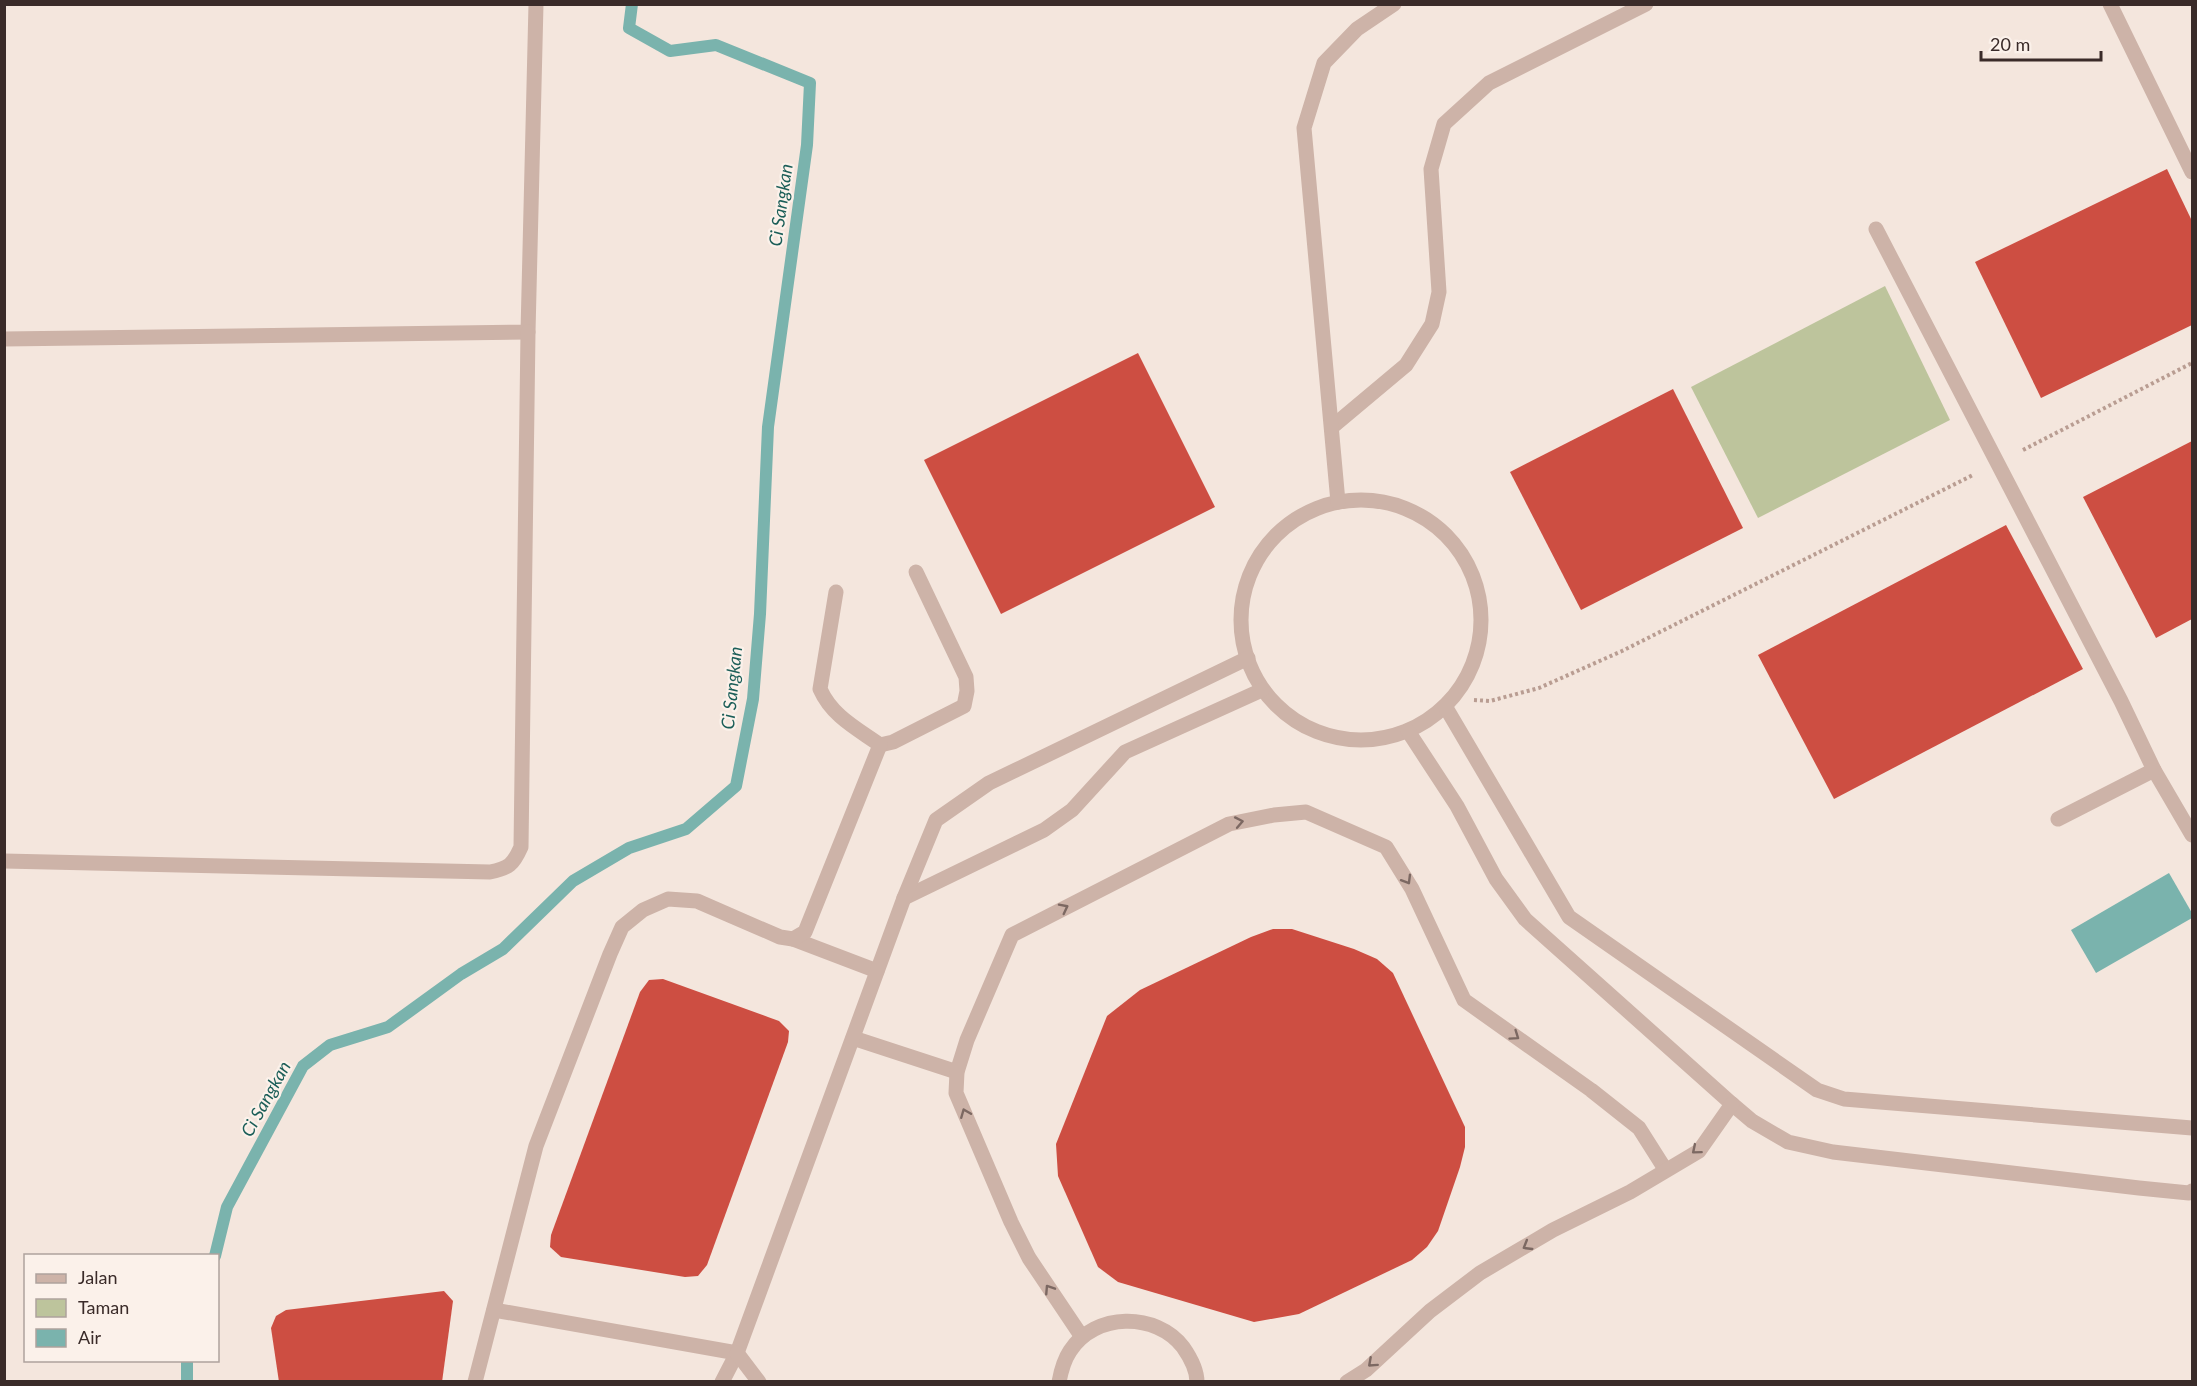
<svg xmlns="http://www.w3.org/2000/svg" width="2197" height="1386" font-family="Lato,sans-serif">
	<rect width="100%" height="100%" fill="#f4e6dd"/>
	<!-- green -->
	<path fill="#bdc49c" d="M1885 286 1950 420 1758 518 1691 387Z"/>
	<!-- water -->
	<path fill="#7ab3ad" d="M2169 873 2192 913V918L2096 973 2071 930Z"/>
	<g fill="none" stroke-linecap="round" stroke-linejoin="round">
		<!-- stream -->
		<g stroke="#7ab3ad" stroke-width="12">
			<path d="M215 1256 227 1207 303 1066 330 1045 388 1027 461 974 503 949 573 881 629 848 686 829 736 786 753 699 760 614 768 427 807 145 810 83 716 45 670 51 629 28 632 4"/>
			<path d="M187 1360V1382"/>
		</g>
	</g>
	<!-- building -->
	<g fill="#cd4e42">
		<path d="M2167 169 2192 221V325L2041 398 1975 262Z"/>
		<path d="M1138 353 1215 507 1001 614 924 460Z"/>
		<path d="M1673 389 1743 528 1581 610 1510 472Z"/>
		<path d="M2192 441V619L2156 638 2083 497Z"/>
		<path d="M2006 525 2083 669 1834 799 1758 655Z"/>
		<path d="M1273 929H1292L1354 949 1377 959 1393 973 1465 1127V1147L1460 1167 1438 1231 1427 1247 1412 1260 1299 1314 1254 1322 1118 1282 1098 1267 1058 1176 1056 1144 1107 1016 1140 990 1251 937Z"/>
		<path d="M663 979 779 1021 789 1031 788 1042 707 1265 698 1276 685 1277 561 1257 550 1247 551 1235 640 992 649 980Z"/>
		<path d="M444 1291 453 1301 442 1382H279L271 1328 276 1316 286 1310Z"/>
	</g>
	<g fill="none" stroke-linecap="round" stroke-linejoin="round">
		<!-- path -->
		<g stroke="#b99d92" stroke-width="4" stroke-dasharray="3 3" stroke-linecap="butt">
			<path d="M2023 450 2192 363"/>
			<path d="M1474 700 1490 701 1539 688 1622 651 1973 475"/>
		</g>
		<!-- service -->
		<g stroke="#cdb3a8" stroke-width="15">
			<path d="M2110 4 2192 172"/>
			<path d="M1876 229 2121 701 2154 770"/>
			<path d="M1332 427 1406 365 1432 324 1439 292 1431 169 1444 124 1489 83 1646 4"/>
			<circle cx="1361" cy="620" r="120"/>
			<path d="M1338 502 1304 128 1324 63 1357 29 1394 4"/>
			<path d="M1445 706 1569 917 1817 1090 1844 1099 2192 1128"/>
			<path d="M1408 731 1457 806 1496 879 1525 919 1732 1104 1752 1121 1788 1142 1833 1152 2139 1188 2189 1193 2192 1191"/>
			<path d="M880 745 893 742 964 706 967 691 966 677 916 572"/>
			<path d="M2058 819 2154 770 2192 835"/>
			<path d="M904 898 1044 830 1072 810 1125 752 1262 690"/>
			<path d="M793 939 877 971"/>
			<path d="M853 1038 957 1072"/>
			<path d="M494 1310 737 1353"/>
			<path d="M1082 1337 1029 1258 1011 1222 956 1093 957 1072 967 1040 1012 935 1229 824 1274 815 1306 812 1386 847 1412 889 1464 1000 1591 1090 1639 1128 1665 1169"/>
			<path d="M475 1382 536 1146 610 954 622 927 643 910 668 899 697 901 780 937 793 939 805 932 880 745C856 728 832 716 820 689L836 592"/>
			<path d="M722 1382 737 1353 904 898 936 820 989 783 1248 658"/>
			<path d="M1059 1382C1061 1371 1064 1360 1070 1351 1095 1312 1156 1312 1183 1347 1190 1357 1197 1369 1197 1382"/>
			<path d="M1347 1382 1366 1370 1430 1311 1480 1273 1553 1230 1630 1192 1699 1151 1732 1104"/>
		</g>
		<!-- pedestrian -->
		<path stroke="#cdb3a8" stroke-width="15" d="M737 1353 759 1382"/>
		<!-- minor -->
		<g stroke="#cdb3a8" stroke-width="15">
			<path d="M4 339 528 332 536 4"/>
			<path d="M4 861 490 872C509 868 513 865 521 847L528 332"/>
		</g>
	</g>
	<!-- one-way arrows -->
	<defs><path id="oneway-chevron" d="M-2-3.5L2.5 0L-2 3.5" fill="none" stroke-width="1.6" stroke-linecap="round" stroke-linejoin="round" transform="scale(1.5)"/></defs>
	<g stroke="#7c6862">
		<use href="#oneway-chevron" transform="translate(1239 822) rotate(-11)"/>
		<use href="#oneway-chevron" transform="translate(1407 880) rotate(59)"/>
		<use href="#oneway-chevron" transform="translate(1064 908) rotate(-27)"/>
		<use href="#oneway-chevron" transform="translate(1515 1036) rotate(35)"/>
		<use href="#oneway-chevron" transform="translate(965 1113) rotate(-112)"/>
		<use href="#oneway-chevron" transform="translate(1696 1150) rotate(140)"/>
		<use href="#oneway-chevron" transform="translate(1527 1246) rotate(149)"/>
		<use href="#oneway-chevron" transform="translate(1049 1289) rotate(-123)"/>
		<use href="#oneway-chevron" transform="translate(1372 1363) rotate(138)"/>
	</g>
	<g text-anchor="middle" stroke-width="4.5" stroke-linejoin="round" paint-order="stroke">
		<!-- water labels -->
		<g font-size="18" font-style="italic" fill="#1b5e58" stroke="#fbf1ea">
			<text transform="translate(781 205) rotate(-82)" y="6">Ci Sangkan</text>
			<text transform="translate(732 688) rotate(-84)" y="6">Ci Sangkan</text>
			<text transform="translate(266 1099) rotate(-61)" y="6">Ci Sangkan</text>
		</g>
	</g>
	<!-- border -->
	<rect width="2197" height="1386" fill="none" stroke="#3a2b29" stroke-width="12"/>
	<!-- legend -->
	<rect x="24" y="1254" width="195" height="108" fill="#fbf1ea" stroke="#aea29d" stroke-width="1.5"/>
	<rect x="36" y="1274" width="30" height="9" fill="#cdb3a8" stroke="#aea29d" stroke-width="1.5"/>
	<text x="78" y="1284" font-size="18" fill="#3a2b29">Jalan</text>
	<rect x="36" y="1299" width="30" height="18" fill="#bdc49c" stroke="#aea29d" stroke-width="1.5"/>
	<text x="78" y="1314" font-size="18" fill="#3a2b29">Taman</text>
	<rect x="36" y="1329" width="30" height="18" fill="#7ab3ad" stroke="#aea29d" stroke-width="1.5"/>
	<text x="78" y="1344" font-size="18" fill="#3a2b29">Air</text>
	<!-- scale -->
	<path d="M1981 51v9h120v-9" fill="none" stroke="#3a2b29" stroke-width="3"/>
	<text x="1990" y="51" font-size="18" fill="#3a2b29" stroke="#fbf1ea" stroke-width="4.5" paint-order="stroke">20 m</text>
</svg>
